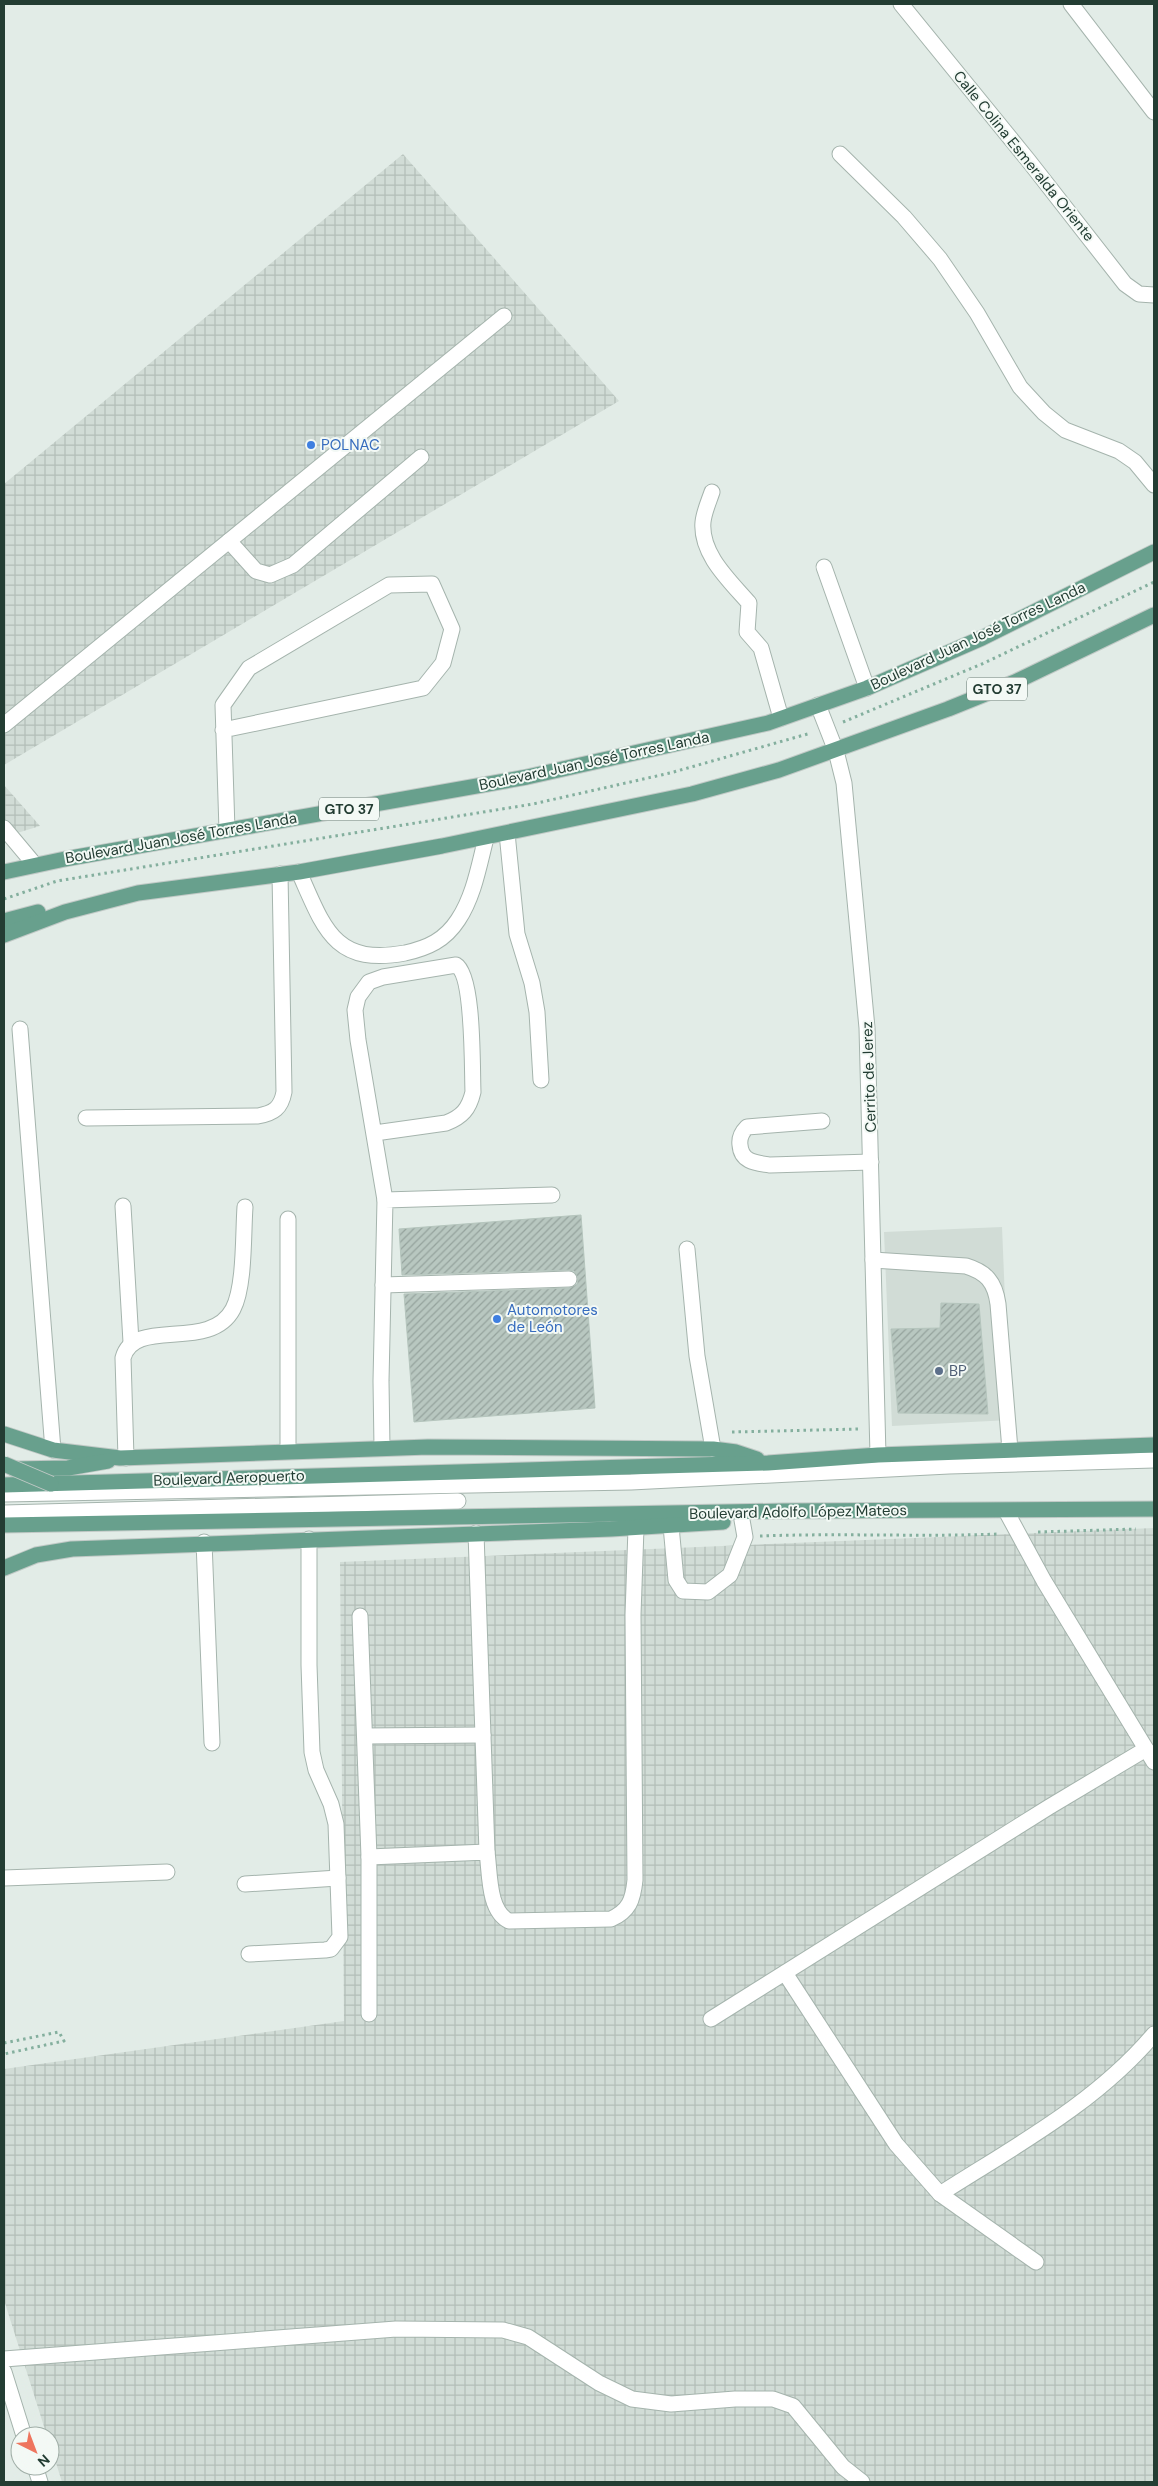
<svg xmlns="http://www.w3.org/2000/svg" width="1158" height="2486" font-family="'DM Sans',sans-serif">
	<defs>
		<pattern id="industrial-grid" width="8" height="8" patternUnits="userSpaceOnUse" patternTransform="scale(1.25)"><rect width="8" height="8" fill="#d1dcd6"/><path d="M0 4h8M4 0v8" fill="none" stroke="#b3beb8"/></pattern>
		<pattern id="building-hatch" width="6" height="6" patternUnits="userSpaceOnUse" patternTransform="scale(1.25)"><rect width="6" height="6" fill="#b8c7c0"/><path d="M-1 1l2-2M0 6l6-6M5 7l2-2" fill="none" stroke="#95a39d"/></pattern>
	</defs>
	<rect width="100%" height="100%" fill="#e2ece7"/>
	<!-- built -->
	<path fill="#d1dcd6" d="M1002 1227 1010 1420 892 1426 884 1232Z"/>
	<!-- industrial -->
	<g fill="url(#industrial-grid)">
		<path d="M403 154 619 401 4 765V484Z"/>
		<path d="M4 785 40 826 4 837Z"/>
		<path d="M1154 1528V2482H62L50 2444V2436H47L4 2300V2069L344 2021 340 1562Z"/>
	</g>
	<!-- building -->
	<g fill="url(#building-hatch)" stroke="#b5c5bd">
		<path d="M581 1215 595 1408 414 1422 404 1294 569 1288 577 1284 578 1278 574 1271 569 1270 402 1275 399 1229Z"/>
		<path d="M941 1303 979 1304 988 1414 898 1413 891 1329 940 1328Z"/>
	</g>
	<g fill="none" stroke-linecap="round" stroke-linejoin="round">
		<!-- minor casing -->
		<g stroke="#a5b4ad" stroke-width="17">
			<g id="minor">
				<path d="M901 4 1028 160 1125 284 1139 294 1154 295"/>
				<path d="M1071 4 1154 112"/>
				<path d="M840 154 904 217 940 259 977 313 1020 387 1044 413 1065 430 1119 451 1135 462 1154 485"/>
				<path d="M712 492C709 501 704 512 703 522 700 554 730 581 749 603L747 632 761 648 781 718"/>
				<path d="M229 541 256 571 270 575 293 565 421 457"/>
				<path d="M824 567 867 688"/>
				<path d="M818 705 836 751 844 783 867 1028 878 1455"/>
				<path d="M4 725 504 316"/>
				<path d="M223 730 423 688 443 663 452 629 432 584 389 585 249 668 223 705 227 830"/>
				<path d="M4 828 35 865"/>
				<path d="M507 833 517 934 532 983 537 1012 541 1080"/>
				<path d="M299 872C324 928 334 966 405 953 428 948 445 940 458 920 474 896 479 865 486 838"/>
				<path d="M20 1029 53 1450"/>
				<path d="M86 1118 258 1116C274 1113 281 1108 284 1092L280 874"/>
				<path d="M822 1121 747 1127C742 1132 739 1138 740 1145 741 1162 756 1163 770 1165L871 1162"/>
				<path d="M375 1133 446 1123C462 1117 469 1109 473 1092 472 1069 474 975 456 965L383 977 369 982 358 997 355 1010 358 1040 385 1200"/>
				<path d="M123 1206 131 1342"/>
				<path d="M288 1219V1451"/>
				<path d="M687 1249 697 1356 713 1449"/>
				<path d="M873 1260 966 1266C986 1272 995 1282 998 1304L1010 1450"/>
				<path d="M383 1285 569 1279"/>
				<path d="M382 1448 381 1381 385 1200 552 1195"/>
				<path d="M126 1458 123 1358C134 1316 210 1353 233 1309 245 1286 243 1234 245 1207"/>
				<path d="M4 1494 631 1482 949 1466 1154 1460"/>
				<path d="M1006 1511 1044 1581 1154 1762"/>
				<path d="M4 1513 458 1501"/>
				<path d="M671 1526 676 1580 683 1591 708 1592 730 1575 745 1537 742 1520"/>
				<path d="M476 1533 487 1852"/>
				<path d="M204 1542 212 1743"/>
				<path d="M360 1616 369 1857"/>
				<path d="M365 1736 483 1735"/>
				<path d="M4 1878 167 1872"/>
				<path d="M245 1884 338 1878"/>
				<path d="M249 1954 325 1950 331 1949 340 1937 336 1824 331 1804 316 1770 312 1752 309 1665V1539"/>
				<path d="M785 1973 896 2144 940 2194 1036 2262"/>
				<path d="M369 2014V1857L487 1852C490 1873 488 1911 509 1921L611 1919C629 1911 633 1900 635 1880L633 1615 636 1528"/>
				<path d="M711 2019 1049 1807 1146 1749"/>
				<path d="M940 2194C1015 2146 1096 2103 1154 2034"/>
				<path d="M4 2359 396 2329 503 2330 528 2337 599 2383 632 2399 671 2404 735 2399H773L793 2406 843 2467 862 2482"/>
				<path d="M4 2372 24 2436"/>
				<path d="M35 2466 40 2482"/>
			</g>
		</g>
		<!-- major casing -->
		<g stroke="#c1c9c6" stroke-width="17">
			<g id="major">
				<path d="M4 872 65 859 527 777 768 723 867 688 982 638 1154 552"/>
				<path d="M4 921 38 912"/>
				<path d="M4 935 65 912 138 893 299 872 442 846 692 794 779 770 948 709 1015 682 1154 615"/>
				<path d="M4 1434 53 1450 120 1458 428 1447 713 1449 736 1452 757 1459"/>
				<path d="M14 1469 68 1468 108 1461"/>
				<path d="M4 1485 768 1463 878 1455 1154 1445"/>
				<path d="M4 1525 783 1511 1154 1509"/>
				<path d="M4 1568 36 1555 72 1549 611 1529 723 1522"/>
			</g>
		</g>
		<!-- path -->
		<g stroke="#84af9e" stroke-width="3" stroke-dasharray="2.5 4" stroke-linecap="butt">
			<path d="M843 722 982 664 1154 582"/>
			<path d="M4 899 57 881 533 804 670 773 811 733"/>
			<path d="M732 1432 860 1429"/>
			<path d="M1038 1532 1136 1529"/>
			<path d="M760 1536C840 1533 919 1537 999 1534"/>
			<path d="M4 2043 59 2032 64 2041 4 2054"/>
		</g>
		<!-- minor -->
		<use href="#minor" stroke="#fff" stroke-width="15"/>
		<!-- major -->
		<use href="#major" stroke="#68a08d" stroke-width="15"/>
		<!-- major-bridge casing -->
		<g stroke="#c1c9c6" stroke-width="17" stroke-linecap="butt">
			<path id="major-bridge" d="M4 1464 51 1484"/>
		</g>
		<!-- major-bridge -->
		<use href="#major-bridge" stroke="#68a08d" stroke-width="15"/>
	</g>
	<!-- markers -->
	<g fill="#3f7fe0" stroke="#f3f9f5" stroke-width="2">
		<circle cx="311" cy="445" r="5"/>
		<circle cx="497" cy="1319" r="5"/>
	</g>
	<circle fill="#5c6f8a" stroke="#f3f9f5" stroke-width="2" cx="939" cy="1371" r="5"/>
	<g text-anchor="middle" stroke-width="4" stroke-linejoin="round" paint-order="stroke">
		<!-- shield labels -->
		<g fill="#f3f9f5" stroke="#61756d" stroke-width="1">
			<rect x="967" y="677.5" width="60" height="23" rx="4"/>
			<rect x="319" y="797.5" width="60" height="23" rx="4"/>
		</g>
		<g font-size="14" font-weight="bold" fill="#233d33">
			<text x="997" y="694">GTO 37</text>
			<text x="349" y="814">GTO 37</text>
		</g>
		<!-- street labels -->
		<g font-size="15" fill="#233d33" stroke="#f3f9f5">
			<text transform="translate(1024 156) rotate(51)" y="5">Calle Colina Esmeralda Oriente</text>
			<text transform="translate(978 636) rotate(-25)" y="5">Boulevard Juan José Torres Landa</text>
			<text transform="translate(594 761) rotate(-12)" y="5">Boulevard Juan José Torres Landa</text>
			<text transform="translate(181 838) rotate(-10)" y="5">Boulevard Juan José Torres Landa</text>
			<text transform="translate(869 1077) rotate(-92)" y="5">Cerrito de Jerez</text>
			<text transform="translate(229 1478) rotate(-2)" y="5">Boulevard Aeropuerto</text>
			<text transform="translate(798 1512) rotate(-1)" y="5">Boulevard Adolfo López Mateos</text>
		</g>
		<!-- shop labels -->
		<g font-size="15" fill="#366cbe" stroke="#f3f9f5" text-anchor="start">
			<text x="321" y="450">POLNAC</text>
			<text x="507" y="1315">Automotores<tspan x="507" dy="17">de León</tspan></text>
		</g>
		<!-- service labels -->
		<g font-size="15" fill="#4e5e75" stroke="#f3f9f5" text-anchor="start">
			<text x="949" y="1376">BP</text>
		</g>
	</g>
	<!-- border -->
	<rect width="1158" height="2486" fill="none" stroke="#233d33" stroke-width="10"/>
	<!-- north arrow -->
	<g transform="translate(35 2451) rotate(138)"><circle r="24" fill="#f3f9f5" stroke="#a0aea7"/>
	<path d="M0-4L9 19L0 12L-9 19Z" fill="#ee755e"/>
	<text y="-8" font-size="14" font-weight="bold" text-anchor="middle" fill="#233d33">N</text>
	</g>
</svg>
